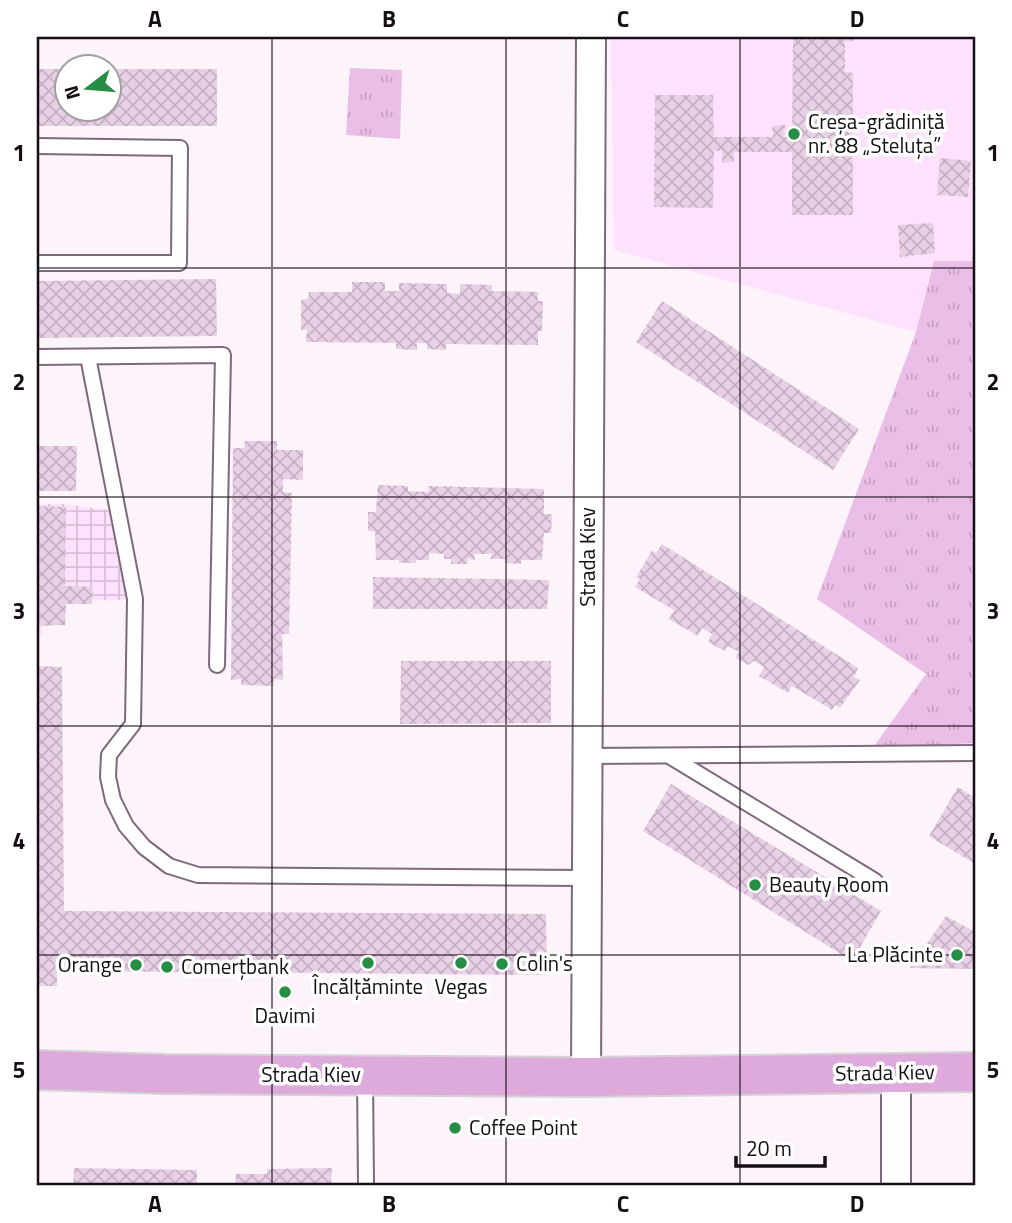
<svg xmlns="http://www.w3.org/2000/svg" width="1012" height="1223" font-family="'Titillium Web',sans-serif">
	<defs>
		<pattern id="industrial-grid" width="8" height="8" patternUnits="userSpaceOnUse" patternTransform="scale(1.75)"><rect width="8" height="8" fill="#fee1fc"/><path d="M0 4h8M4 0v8" fill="none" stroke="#d9c0d7"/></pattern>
		<pattern id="grass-tufts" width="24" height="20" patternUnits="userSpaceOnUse" patternTransform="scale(1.75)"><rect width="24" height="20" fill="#eabee7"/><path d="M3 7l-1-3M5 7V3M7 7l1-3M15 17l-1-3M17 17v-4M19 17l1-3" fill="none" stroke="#c8a2c5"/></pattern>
		<pattern id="building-cross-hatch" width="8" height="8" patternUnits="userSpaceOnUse" patternTransform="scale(1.75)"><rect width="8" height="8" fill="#e8d1e6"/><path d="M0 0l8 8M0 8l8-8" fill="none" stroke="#c6b2c4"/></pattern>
	</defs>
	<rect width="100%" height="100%" fill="#fcf3fb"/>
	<!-- built -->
	<path fill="#fee1fc" d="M611 37H975V232L972 261H934L916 332 614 250Z"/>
	<!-- industrial -->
	<path fill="url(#industrial-grid)" d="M37 504H64L108 510 126 600 63 601 42 623V635H37Z"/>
	<!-- grass -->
	<g fill="url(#grass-tufts)">
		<path d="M350 68 402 70 400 139 346 135Z"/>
		<path d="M975 232V743L872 749 926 674 817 599 916 332 934 261H972Z"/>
	</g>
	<!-- building -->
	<g fill="url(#building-cross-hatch)">
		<path d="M793 37H853V41H845V72L853 73V215H792V152H734V162L722 163V151H714L713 208 654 207 655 95H713L714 137H773L772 126 785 125 784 137H792Z"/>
		<path d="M37 69H66V108H108V69H217V126H37Z"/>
		<path d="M940 158 971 161 968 197 937 195Z"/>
		<path d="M933 223 935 253 900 257 898 225Z"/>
		<path d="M216 279 217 336 37 338V281Z"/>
		<path d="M352 282H385V291H399V283L447 284V293L460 294V284L492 285V291L538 292V301H543L542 331H538V345L446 344V350L427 349V343H417V350L396 349V343L306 342 307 330H301V300L308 299 309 292H352Z"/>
		<path d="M662 301 859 429 833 470 636 342Z"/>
		<path d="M245 441H277V450H303V480L283 479V492L292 493 289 634H282L283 680 274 679V686L241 685V679L231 680 233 448H244Z"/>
		<path d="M37 446H77L76 491H37Z"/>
		<path d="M378 485 408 486V491L429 492 428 486 544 489V514H552L551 533H544L542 560H521V564L506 563 505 559H490L492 554H474L475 560 468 559 467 564H451V559H444V554L429 553V560H416V563H399V560H376L375 532 368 531V512H376Z"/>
		<path d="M37 506 66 507 65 586 93 587 92 604H66L65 625 37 626Z"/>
		<path d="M662 544 858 668 854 677 860 680 840 708 835 705 832 710 792 686 788 693 759 676 764 667 753 661 749 665 735 658 739 652 728 646 725 651 708 642 712 634 702 628 698 636 669 619 674 610 635 587 640 579 636 577 652 551 656 553Z"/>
		<path d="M373 577 549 580 547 609H373Z"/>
		<path d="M401 661H551V723L400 724Z"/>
		<path d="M37 666 62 667 64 911 546 914 547 975 57 971V986H37Z"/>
		<path d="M671 784 881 911 852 961 643 831Z"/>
		<path d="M958 787 975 798V864L929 836Z"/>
		<path d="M946 916 975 932V969L910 968Z"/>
		<path d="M74 1168 197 1170V1186H73Z"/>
		<path d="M332 1168 331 1186H235L236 1174H267V1169Z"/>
	</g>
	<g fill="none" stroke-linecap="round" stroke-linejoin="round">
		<!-- service casing -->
		<g stroke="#7e697c" stroke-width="18">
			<g id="service">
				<path d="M37 146 180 148 179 263H37"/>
				<path d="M37 357 223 355 217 665"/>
				<path d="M88 357 135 599 133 724 109 755 108 777 113 800 126 826 144 847 169 866 198 875 587 878"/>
				<path d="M587 756 975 753"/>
				<path d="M671 757 875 881"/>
				<path d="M365 1077 366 1186"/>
			</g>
		</g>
		<!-- minor casing -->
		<g stroke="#7e697c" stroke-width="32">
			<g id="minor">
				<path d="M896 1073V1186"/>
				<path d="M586 1077 591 37"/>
			</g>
		</g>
		<!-- primary casing -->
		<g stroke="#d5d4d5" stroke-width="42">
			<path id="primary" d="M37 1070 163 1074 586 1077 975 1072"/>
		</g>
		<!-- service -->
		<use href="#service" stroke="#fff" stroke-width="14"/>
		<!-- minor -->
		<use href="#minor" stroke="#fff" stroke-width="28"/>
		<!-- primary -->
		<use href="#primary" stroke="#deaadc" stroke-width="38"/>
	</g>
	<!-- grid -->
	<path fill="none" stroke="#150e15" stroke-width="2" stroke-opacity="0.55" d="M272 37V1186M506 37V1186M740 37V1186M37 268H975M37 497H975M37 726H975M37 955H975"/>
	<!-- markers -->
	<g fill="#258e44" stroke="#fff" stroke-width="2.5">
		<circle cx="794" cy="134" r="7"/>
		<circle cx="755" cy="885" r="7"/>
		<circle cx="957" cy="955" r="7"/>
		<circle cx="368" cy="963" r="7"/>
		<circle cx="461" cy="963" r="7"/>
		<circle cx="502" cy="964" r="7"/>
		<circle cx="136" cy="965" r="7"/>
		<circle cx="167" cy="967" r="7"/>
		<circle cx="285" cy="992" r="7"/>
		<circle cx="455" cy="1128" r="7"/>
	</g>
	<g text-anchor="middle" stroke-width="7" stroke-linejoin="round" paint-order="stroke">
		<!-- poi labels -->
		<g font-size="21" fill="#150e15" stroke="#fff" text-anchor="start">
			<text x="808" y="129">Creșa-grădiniță<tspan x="808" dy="24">nr. 88 „Steluța”</tspan></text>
			<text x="769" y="892">Beauty Room</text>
			<text x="943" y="962" text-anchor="end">La Plăcinte</text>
			<text x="516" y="971">Colin's</text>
			<text x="122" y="972" text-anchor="end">Orange</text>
			<text x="181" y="974">Comerțbank</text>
			<text x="368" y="994" text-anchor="middle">Încălțăminte</text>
			<text x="461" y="994" text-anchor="middle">Vegas</text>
			<text x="285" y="1023" text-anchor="middle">Davimi</text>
			<text x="469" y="1135">Coffee Point</text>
		</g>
		<!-- street labels -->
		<g font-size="21" fill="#150e15" stroke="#fff">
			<text transform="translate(588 557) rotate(-90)" y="7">Strada Kiev</text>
			<text transform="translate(885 1073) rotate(-1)" y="7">Strada Kiev</text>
			<text x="311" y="1082">Strada Kiev</text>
		</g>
	</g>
	<!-- border -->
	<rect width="1012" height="1223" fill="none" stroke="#ffffff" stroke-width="77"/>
	<!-- north arrow -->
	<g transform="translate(88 88) rotate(254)"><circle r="33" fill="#ffffff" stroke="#a19fa1" stroke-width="2"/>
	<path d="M0-5L12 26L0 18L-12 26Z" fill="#258e44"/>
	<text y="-10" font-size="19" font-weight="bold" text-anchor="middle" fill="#150e15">N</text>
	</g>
	<!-- scale -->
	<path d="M736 1156v10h89v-10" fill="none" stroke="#150e15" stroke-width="3.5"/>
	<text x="746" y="1156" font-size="21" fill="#150e15" stroke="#ffffff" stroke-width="5" paint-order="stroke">20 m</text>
	<rect x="38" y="38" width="936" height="1146" fill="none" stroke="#150e15" stroke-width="2.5"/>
	<g font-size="23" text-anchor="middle" font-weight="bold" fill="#150e15">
		<text x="155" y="27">A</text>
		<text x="389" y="27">B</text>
		<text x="623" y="27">C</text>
		<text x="857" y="27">D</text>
		<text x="19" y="161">1</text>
		<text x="993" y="161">1</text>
		<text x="19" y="390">2</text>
		<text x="993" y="390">2</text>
		<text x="19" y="619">3</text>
		<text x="993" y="619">3</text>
		<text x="19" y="849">4</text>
		<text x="993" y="849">4</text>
		<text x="19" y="1078">5</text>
		<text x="993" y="1078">5</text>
		<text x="155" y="1212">A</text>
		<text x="389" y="1212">B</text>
		<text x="623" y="1212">C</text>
		<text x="857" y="1212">D</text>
	</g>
</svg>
